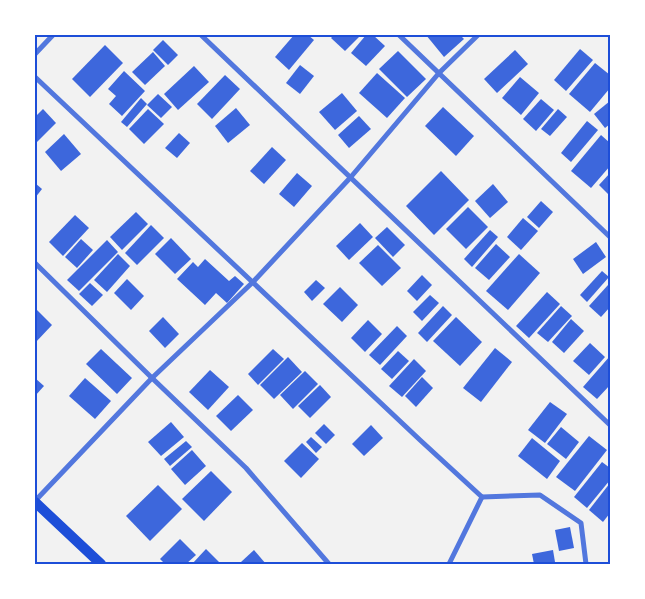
<svg xmlns="http://www.w3.org/2000/svg" width="645" height="599" font-family="'Source Serif 4',serif">
	<rect width="100%" height="100%" fill="#f2f2f2"/>
	<!-- building -->
	<g fill="#3d67dc">
		<path d="M294 35H308L314 40 289 70 275 57Z"/>
		<path d="M334 35H359L360 36 345 51 331 38Z"/>
		<path d="M366 35H373L385 46 366 66 351 53Z"/>
		<path d="M426 35H460L464 39 444 57Z"/>
		<path d="M163 40 178 55 168 65 153 50Z"/>
		<path d="M105 45 123 63 90 97 72 79Z"/>
		<path d="M580 49 593 60 566 91 554 80Z"/>
		<path d="M515 50 528 64 497 93 484 79Z"/>
		<path d="M398 51 426 79 407 97 379 69Z"/>
		<path d="M153 52 165 66 145 85 132 72Z"/>
		<path d="M595 63 610 75V88L590 112 569 94Z"/>
		<path d="M300 65 314 76 300 94 286 83Z"/>
		<path d="M194 66 209 82 178 110 164 94Z"/>
		<path d="M124 71 145 91 122 116 109 104 116 96 108 89Z"/>
		<path d="M377 73 405 98 387 118 359 93Z"/>
		<path d="M225 75 240 89 212 119 197 104Z"/>
		<path d="M520 77 539 93 521 115 502 98Z"/>
		<path d="M342 93 357 111 335 130 319 112Z"/>
		<path d="M158 94 172 107 161 118 147 105Z"/>
		<path d="M141 98 147 104 127 127 121 122Z"/>
		<path d="M541 99 554 110 536 131 523 119Z"/>
		<path d="M610 101V124L605 128 594 114Z"/>
		<path d="M443 107 474 136 456 156 425 126Z"/>
		<path d="M236 108 250 125 228 143 215 126Z"/>
		<path d="M43 109 56 123 35 144V117Z"/>
		<path d="M148 109 164 124 144 144 129 129Z"/>
		<path d="M558 109 567 117 550 136 541 129Z"/>
		<path d="M359 116 371 129 349 148 338 135Z"/>
		<path d="M587 121 598 130 571 162 561 153Z"/>
		<path d="M179 133 190 143 177 158 165 148Z"/>
		<path d="M64 134 81 154 61 171 45 152Z"/>
		<path d="M601 135 610 143V166L591 188 571 171Z"/>
		<path d="M272 147 286 160 264 184 250 171Z"/>
		<path d="M441 171 469 200 434 235 406 206Z"/>
		<path d="M297 173 312 186 294 207 279 194Z"/>
		<path d="M610 173V196L599 185Z"/>
		<path d="M35 183 42 189 35 198Z"/>
		<path d="M493 184 508 202 490 218 475 201Z"/>
		<path d="M541 201 553 212 539 228 527 217Z"/>
		<path d="M468 207 488 227 466 249 446 229Z"/>
		<path d="M136 212 148 224 122 250 110 237Z"/>
		<path d="M75 215 89 228 63 256 49 242Z"/>
		<path d="M523 218 538 231 521 250 507 237Z"/>
		<path d="M360 223 373 237 349 260 336 246Z"/>
		<path d="M151 225 164 238 137 265 125 253Z"/>
		<path d="M387 227 405 245 393 257 375 238Z"/>
		<path d="M490 230 498 237 472 267 464 259Z"/>
		<path d="M171 238 191 259 175 274 155 254Z"/>
		<path d="M81 239 93 250 77 268 65 257Z"/>
		<path d="M107 240 118 252 79 291 67 280Z"/>
		<path d="M596 242 606 257 583 274 573 259Z"/>
		<path d="M496 244 510 257 489 280 475 268Z"/>
		<path d="M378 245 401 268 382 286 359 263Z"/>
		<path d="M118 254 130 266 107 292 94 280Z"/>
		<path d="M519 254 540 273 508 310 486 291Z"/>
		<path d="M205 259 229 281 235 276 244 284 227 303 216 293 205 305 177 279 193 262 198 267Z"/>
		<path d="M602 271 609 277 587 302 580 295Z"/>
		<path d="M422 275 432 285 417 301 407 291Z"/>
		<path d="M127 279 144 296 131 310 114 293Z"/>
		<path d="M316 280 325 288 312 301 304 292Z"/>
		<path d="M90 283 103 295 92 306 79 294Z"/>
		<path d="M608 285 610 287V307L601 317 589 306Z"/>
		<path d="M340 287 358 305 342 322 323 304Z"/>
		<path d="M547 292 560 304 529 338 516 326Z"/>
		<path d="M430 295 439 303 422 321 413 312Z"/>
		<path d="M443 306 452 315 427 342 418 333Z"/>
		<path d="M561 306 572 316 548 342 537 333Z"/>
		<path d="M35 308 52 325 35 343Z"/>
		<path d="M163 317 179 334 165 348 149 331Z"/>
		<path d="M456 317 482 342 460 366 433 341Z"/>
		<path d="M571 319 584 331 564 353 552 342Z"/>
		<path d="M368 320 382 334 365 352 351 338Z"/>
		<path d="M397 326 407 336 380 365 369 355Z"/>
		<path d="M590 343 605 357 589 375 573 361Z"/>
		<path d="M495 348 512 362 481 402 463 388Z"/>
		<path d="M101 349 132 378 117 394 86 364Z"/>
		<path d="M273 349 284 359 258 385 248 374Z"/>
		<path d="M398 351 409 361 392 379 381 369Z"/>
		<path d="M610 356V385L597 399 583 387Z"/>
		<path d="M288 357 302 372 274 399 260 385Z"/>
		<path d="M414 359 426 371 402 397 389 386Z"/>
		<path d="M210 370 229 387 208 410 189 392Z"/>
		<path d="M305 371 318 384 293 409 280 395Z"/>
		<path d="M422 377 433 388 416 407 405 396Z"/>
		<path d="M35 378 44 386 35 396Z"/>
		<path d="M85 378 111 401 95 419 69 396Z"/>
		<path d="M320 385 331 397 310 418 298 406Z"/>
		<path d="M238 395 253 410 231 431 216 416Z"/>
		<path d="M550 402 567 414 545 443 528 430Z"/>
		<path d="M171 422 184 437 161 456 148 442Z"/>
		<path d="M324 424 335 435 326 444 315 433Z"/>
		<path d="M371 425 383 438 364 456 352 444Z"/>
		<path d="M561 427 579 442 566 459 547 444Z"/>
		<path d="M589 436 607 450 575 491 556 477Z"/>
		<path d="M311 437 322 447 316 453 306 442Z"/>
		<path d="M532 438 560 461 547 479 518 456Z"/>
		<path d="M186 441 192 447 170 466 164 459Z"/>
		<path d="M302 443 319 459 301 478 284 461Z"/>
		<path d="M192 450 206 466 185 485 171 469Z"/>
		<path d="M602 462 610 468V480L587 508 574 497Z"/>
		<path d="M211 471 232 492 204 521 182 499Z"/>
		<path d="M610 483V513L603 522 589 510Z"/>
		<path d="M158 485 182 509 150 541 126 516Z"/>
		<path d="M570 527 574 548 559 551 555 530Z"/>
		<path d="M180 539 196 555 186 564H165L160 559Z"/>
		<path d="M206 549 221 564H192Z"/>
		<path d="M254 550 266 564H243L241 562Z"/>
		<path d="M553 550 555 562 544 564H534L532 554Z"/>
	</g>
	<g fill="none" stroke-linecap="round" stroke-linejoin="round">
		<!-- minor -->
		<g stroke="#5277de" stroke-width="5">
			<path d="M201 35 610 425"/>
			<path d="M399 35 610 237"/>
			<path d="M35 54 53 35"/>
			<path d="M35 77 420 440 482 497 449 564"/>
			<path d="M35 263 152 378 246 468 329 564"/>
			<path d="M482 497 540 495 581 523 586 564"/>
			<path d="M35 501 152 378 253 282 350 178 439 73 478 35"/>
		</g>
		<!-- secondary -->
		<path stroke="#1d4ed8" stroke-width="10" d="M35 502 101 564"/>
	</g>
	<!-- border -->
	<rect width="645" height="599" fill="none" stroke="#ffffff" stroke-width="72"/>
	<rect x="36" y="36" width="573" height="527" fill="none" stroke="#1d4ed8" stroke-width="2"/>
</svg>
